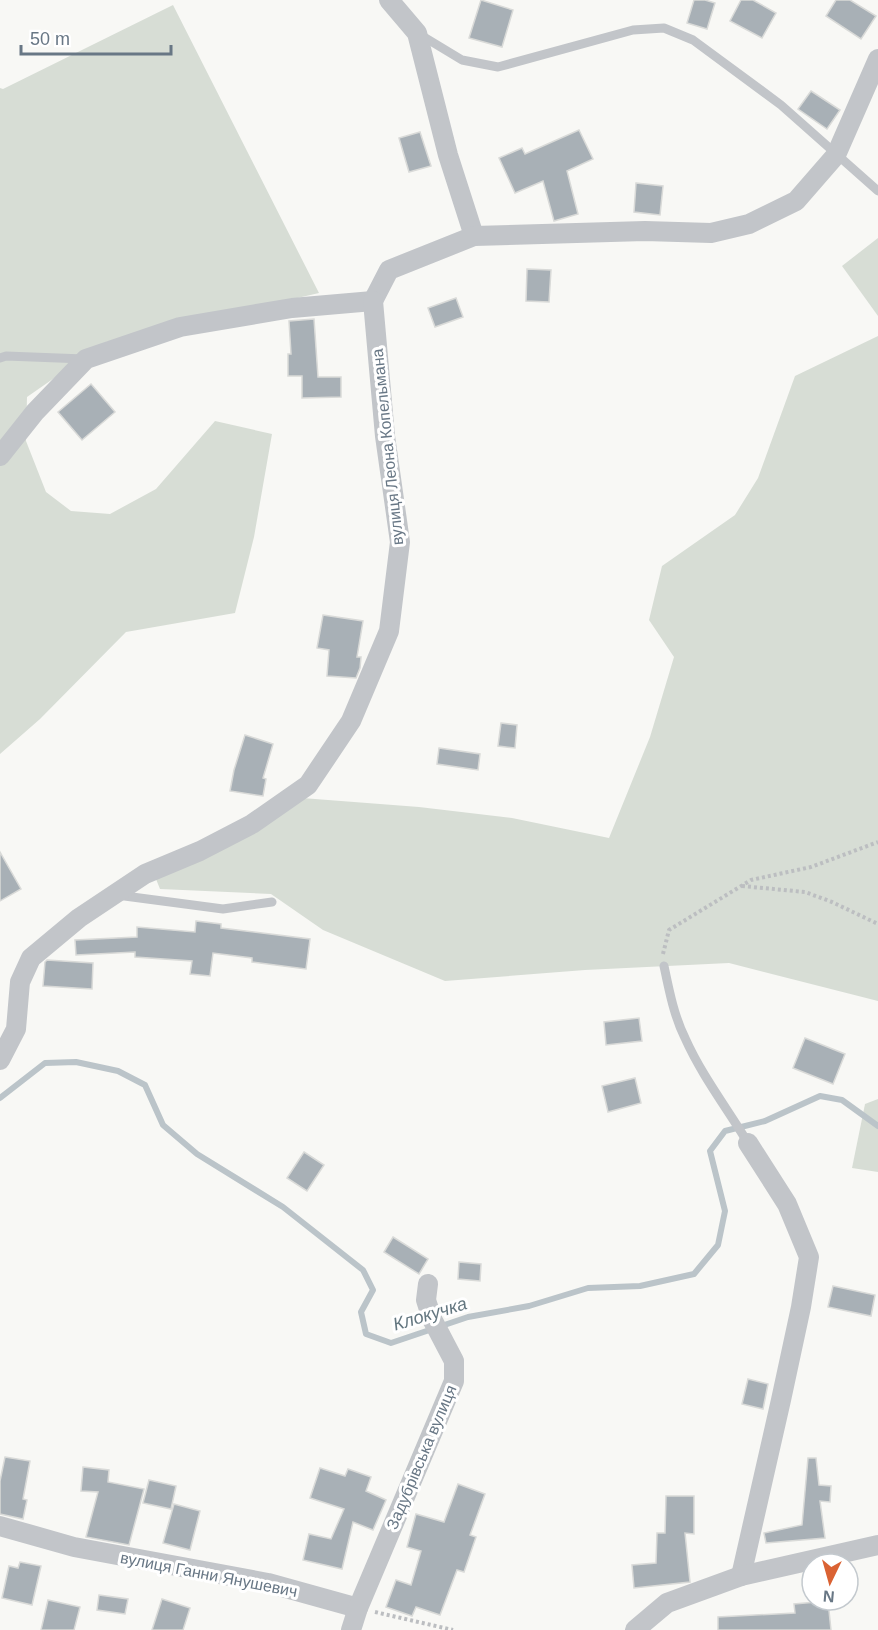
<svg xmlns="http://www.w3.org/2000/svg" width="878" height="1630" font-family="Helvetica,sans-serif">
	<rect width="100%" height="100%" fill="#f8f8f5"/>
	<!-- green -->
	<g fill="#d7ddd5">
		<path d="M173 5 319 293 106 342 27 397 26 441 46 492 71 511 110 514 156 489 215 421 272 434 254 537 235 613 126 632 40 719 0 754V88L3 89Z"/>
		<path d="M878 238V316L842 266Z"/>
		<path d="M878 336V1001L729 963 585 970 445 981 323 930 271 894 160 889 154 874 302 798 419 807 512 818 609 838 650 737 674 657 649 620 662 566 735 515 758 478 795 376Z"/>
		<path d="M878 1099V1172L852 1168 865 1104Z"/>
	</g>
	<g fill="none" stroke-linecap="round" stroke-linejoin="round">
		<!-- stream -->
		<path stroke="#bbc4c9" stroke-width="6" d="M0 1098 45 1063 76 1062 118 1071 145 1085 163 1125 197 1154 283 1207 363 1270 373 1290 361 1312 366 1334 391 1343 468 1317 529 1306 588 1288 640 1286 694 1274 718 1245 725 1211 710 1151 725 1131 765 1121 820 1096 842 1100 878 1126"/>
	</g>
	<!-- building -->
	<g fill="#a8b0b6" stroke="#d9dad8" stroke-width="1.5">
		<path d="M481 0 513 10 502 47 469 38Z"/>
		<path d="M694 0H705L715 3 707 29 687 23Z"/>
		<path d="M741 0H753L776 13 762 38 730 21Z"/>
		<path d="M836 0H850L876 16 861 39 826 16Z"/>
		<path d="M811 91 840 110 827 129 798 109Z"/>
		<path d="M579 130 593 159 567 171 578 214 554 221 543 181 515 193 499 158 522 148 525 154Z"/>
		<path d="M420 132 431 166 409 172 399 138Z"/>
		<path d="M636 183 663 186 660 215 634 212Z"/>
		<path d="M527 269 551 270 549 302 526 301Z"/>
		<path d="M456 298 463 317 435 327 428 308Z"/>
		<path d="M314 319 318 377H341V397L302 398V376H288V354H291L289 321Z"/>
		<path d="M91 384 115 412 82 440 58 412Z"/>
		<path d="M323 615 363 621 357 657H361L360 668 356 678 327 676 329 650 317 648Z"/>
		<path d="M501 723 517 725 515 748 498 746Z"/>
		<path d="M245 735 273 744 263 778 266 779 263 796 230 791 234 770Z"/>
		<path d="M439 748 480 754 478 770 437 764Z"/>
		<path d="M0 852 21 889 0 901Z"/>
		<path d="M196 921 221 924V928L310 939 306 969 252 962V958L213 953 210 976 190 974 192 961 135 957V952L76 955 75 940 137 937V927L195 932Z"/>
		<path d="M47 960 93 963 92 989 43 986 45 962Z"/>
		<path d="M639 1018 642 1041 606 1045 604 1022Z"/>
		<path d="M805 1038 845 1054 833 1084 793 1068Z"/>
		<path d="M635 1078 641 1103 608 1112 602 1086Z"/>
		<path d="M304 1152 324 1165 307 1191 287 1178Z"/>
		<path d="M393 1237 428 1259 419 1274 384 1252Z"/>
		<path d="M459 1262 481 1264 480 1281 458 1279Z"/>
		<path d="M833 1286 875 1295 871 1316 828 1307Z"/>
		<path d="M748 1379 768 1384 763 1409 742 1404Z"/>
		<path d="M5 1457 30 1461 23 1499 27 1500 23 1519 0 1514V1481Z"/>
		<path d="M808 1458H816L819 1485 831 1486 830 1502 820 1501 825 1538 766 1543 764 1533 802 1525Z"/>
		<path d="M83 1467 109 1470 108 1482 144 1489 129 1545 86 1537 98 1492 81 1491Z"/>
		<path d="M320 1468 345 1476 348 1469 371 1477 366 1491 386 1500 373 1530 353 1522 342 1569 303 1560 309 1534 331 1539 344 1509 310 1498Z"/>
		<path d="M149 1480 176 1486 171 1509 143 1503Z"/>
		<path d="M458 1484 485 1494 470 1535 476 1537 464 1572 457 1570 440 1615 416 1607 412 1616 386 1607 396 1580 411 1585 421 1551 407 1547 416 1514 444 1522Z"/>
		<path d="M666 1496H694V1534L685 1533 690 1582 634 1588 632 1565 656 1563 657 1533H665Z"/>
		<path d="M174 1504 200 1511 190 1550 163 1543Z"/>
		<path d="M20 1562 41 1566 32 1605 2 1598 9 1566 18 1568Z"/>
		<path d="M99 1595 128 1599 125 1614 97 1610Z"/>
		<path d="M162 1599 190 1608 183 1630H152Z"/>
		<path d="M48 1600 80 1607 74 1630H41Z"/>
		<path d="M828 1601 831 1630H718V1617L795 1613 794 1604Z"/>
	</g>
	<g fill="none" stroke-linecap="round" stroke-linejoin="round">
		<!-- path -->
		<g stroke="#bcbec1" stroke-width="4" stroke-dasharray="3 3" stroke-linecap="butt">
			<path d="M742 886 805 892 832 902 878 924"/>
			<path d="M663 954 669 930 751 880 811 867 878 842"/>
			<path d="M375 1612 453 1630"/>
		</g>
		<!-- lane -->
		<g stroke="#c2c5c9" stroke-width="9">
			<path d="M419 34 462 60 498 67 633 30 664 28 693 40 781 105 878 191"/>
			<path d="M0 358 6 356 84 359"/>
			<path d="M117 895 223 909 272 902"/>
			<path d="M664 966C669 990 674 1016 685 1038 702 1076 727 1108 748 1143"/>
		</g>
		<!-- street -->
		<g stroke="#c2c5c9" stroke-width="20">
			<path d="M389 0 417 33 448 155 474 236"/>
			<path d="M373 301 389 270 474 236 645 231 711 233 749 224 796 201 836 155 878 59"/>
			<path d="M0 456 35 412 86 359 180 327 292 308 373 301"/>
			<path d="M0 1060 16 1029 20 982 31 958 79 918 145 874 200 851 252 824 308 785 351 721 389 631 400 542 385 436 373 301"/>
			<path d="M0 1526 74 1547 268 1583 358 1608"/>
			<path d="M741 1576 781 1400 801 1307 809 1257 787 1204 748 1143"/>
			<path d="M351 1630 358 1608 454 1381V1361L432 1319 426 1300 428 1284"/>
			<path d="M635 1630 667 1603 741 1576 878 1545"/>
		</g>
	</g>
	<g text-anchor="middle" stroke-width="6" stroke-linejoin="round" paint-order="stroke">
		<!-- street labels -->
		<g font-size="16" fill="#687785" stroke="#fff">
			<text transform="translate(387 447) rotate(-96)" y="6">вулиця Леона Копельмана</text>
			<text transform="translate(421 1457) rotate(-67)" y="6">Задубрівська вулиця</text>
			<text transform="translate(209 1574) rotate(11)" y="6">вулиця Ганни Янушевич</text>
		</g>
		<!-- water labels -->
		<g font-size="18" font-style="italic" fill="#647780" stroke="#fff">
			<text transform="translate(430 1314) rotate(-17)" y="6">Клокучка</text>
		</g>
	</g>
	<!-- north arrow -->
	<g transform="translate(830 1582) rotate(185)"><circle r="28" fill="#ffffff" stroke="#c3c9ce" stroke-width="1.5"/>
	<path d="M0-4.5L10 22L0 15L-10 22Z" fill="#da6233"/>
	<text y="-9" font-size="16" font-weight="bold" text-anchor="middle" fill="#687785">N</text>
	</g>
	<!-- scale -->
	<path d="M21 45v9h150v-9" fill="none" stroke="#687785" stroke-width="3"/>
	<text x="30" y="45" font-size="18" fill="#687785" stroke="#ffffff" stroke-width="4.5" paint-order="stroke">50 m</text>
</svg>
